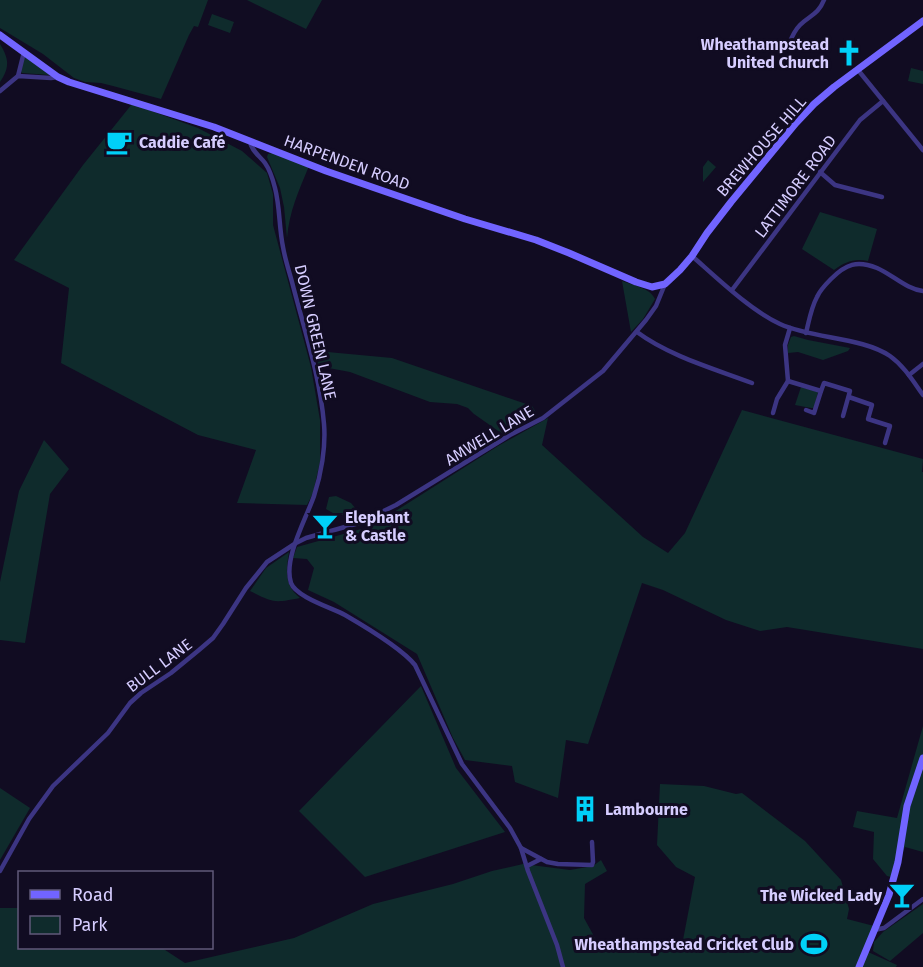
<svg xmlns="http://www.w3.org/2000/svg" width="923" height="967" font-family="'Fira Sans',sans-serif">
	<rect width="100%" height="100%" fill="#110c22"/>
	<!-- green -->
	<g fill="#0f2b2c">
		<path d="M0 0H208L198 27 194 26 189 35 161 99 113 86 101 83 85 82 74 78 43 54 0 28Z"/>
		<path d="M247 0H322L306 29Z"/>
		<path d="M212 14 234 22 230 33 208 25Z"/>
		<path d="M0 44C9 59 10 67 0 82Z"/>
		<path d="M26 57 49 74V75L22 73 20 70 23 59Z"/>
		<path d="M911 68 923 71V84L908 81Z"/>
		<path d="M132 104 198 128 242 151 267 173 273 194V225L311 367 320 420V462L313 493 307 505 237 503 256 450 198 435 61 363 69 288 14 260 83 165Z"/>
		<path d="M273 153 309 166C299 190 289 212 287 238L284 207 280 188 267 157 268 154Z"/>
		<path d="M708 160 716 167 703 182V167Z"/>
		<path d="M820 212 877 229 868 261C854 258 845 262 834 270L802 249Z"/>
		<path d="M622 281C633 285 650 288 655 299L643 319 631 332Z"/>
		<path d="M794 336 808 340 850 348 848 351 823 360 798 352 788 353V345L791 337Z"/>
		<path d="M317 351 392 358 532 406 537 414 504 435 474 414 468 408 457 404 430 402 350 372 318 366Z"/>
		<path d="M801 387 818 392 814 408H811L795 405Z"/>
		<path d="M742 410 923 459 922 472H923V649L787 627 760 631 726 620 663 590 642 583 588 744 566 740 558 798 515 782 512 766 465 760 453 738 417 654 334 602 308 590 314 568 307 559 293 558 297 547 372 526 498 446 548 418 542 445 643 537 668 553 685 533Z"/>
		<path d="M44 440 69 469 50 494 25 643 0 640V582L19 491Z"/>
		<path d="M336 496 351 503 357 510 338 516 326 509 329 497Z"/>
		<path d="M289 552C286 571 284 585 300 598 275 603 273 603 250 591L266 568Z"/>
		<path d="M421 686 456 768 505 832 365 877 299 811Z"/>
		<path d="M923 726V852L905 847 891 877 887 876 873 859 874 832 853 827 857 811 897 818Z"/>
		<path d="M660 784 704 786 736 794 742 793 805 841 841 880 849 909 847 919 878 927 868 952 897 965 896 967H0V908H19L20 948H162L185 963 294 938 373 904 453 884 492 871 523 864 570 870 593 866 601 860 607 871 585 884 584 918 595 938 597 944 683 940 695 877 676 867 657 845Z"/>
		<path d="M0 788 30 808 0 860Z"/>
		<path d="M923 904V933L890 961 873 951 874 942 883 932Z"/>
	</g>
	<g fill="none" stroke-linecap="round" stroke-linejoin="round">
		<!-- street -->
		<g stroke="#3c3583" stroke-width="4.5">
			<path d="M788 47C791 39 793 32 800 25 810 15 818 15 824 0"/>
			<path d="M858 70 923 150"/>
			<path d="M18 76 24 52"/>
			<path d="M0 91 18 76 51 78 58 77"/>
			<path d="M250 141C251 151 260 156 265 163 270 170 273 180 275 188 280 207 279 228 283 247 285 259 289 271 292 282 304 329 320 376 324 424 326 447 321 475 314 496 306 519 283 559 291 583 296 597 332 608 345 615 364 626 402 649 415 665L462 764 510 828 521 848 528 871 557 945 563 967"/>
			<path d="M820 172 835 185 882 197"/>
			<path d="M692 256C717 278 750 310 780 324 813 339 862 337 890 356 904 366 913 381 923 395"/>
			<path d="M732 290 860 120 883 101"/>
			<path d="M637 332C669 356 715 369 752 383"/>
			<path d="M806 333C809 321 811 308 817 297 820 290 825 285 831 279 846 264 857 260 877 268 893 275 906 289 923 291"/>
			<path d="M909 375 923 364"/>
			<path d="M788 381 821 391 814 413 806 410"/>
			<path d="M821 391 824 383 850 391 843 416"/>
			<path d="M849 397 872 405 868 419 890 426 885 443"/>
			<path d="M773 413 777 399 788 381 785 345 790 328"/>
			<path d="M521 848 547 862 558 864 592 865 593 862 592 842"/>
			<path d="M527 866 541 859"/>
			<path d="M0 871 29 819 53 786 108 733 130 703 141 693 171 673 199 650 213 638 223 624 246 588 267 562 296 543 306 538 359 523 396 505 510 435 543 418 603 371 646 320 656 306 665 284"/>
			<path d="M874 930 884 928 923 899"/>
		</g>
		<!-- secondary -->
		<g stroke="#7164ff" stroke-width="7">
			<path d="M0 35 58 77 69 82 214 127 326 171 372 187 465 219 536 240 569 253 636 282 652 287 665 284 680 270 692 256 707 233 731 202 796 123 814 104 834 87 923 21"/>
			<path d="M859 967 889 895 898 862 907 806 923 758"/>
		</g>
	</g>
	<!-- icons -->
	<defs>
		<g id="church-bare" transform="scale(2.07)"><path d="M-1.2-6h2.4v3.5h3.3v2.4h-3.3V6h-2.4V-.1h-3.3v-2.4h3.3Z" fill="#00d0f8" stroke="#110c22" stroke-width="2.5" paint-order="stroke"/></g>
		<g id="cafe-bare" transform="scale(2.07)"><path d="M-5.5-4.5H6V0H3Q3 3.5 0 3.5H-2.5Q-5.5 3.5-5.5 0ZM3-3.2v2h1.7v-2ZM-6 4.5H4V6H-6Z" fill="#00d0f8" stroke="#110c22" stroke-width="2.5" paint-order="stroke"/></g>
		<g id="bar-bare" transform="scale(2.07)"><path d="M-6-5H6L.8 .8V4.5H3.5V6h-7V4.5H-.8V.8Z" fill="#00d0f8" stroke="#110c22" stroke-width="2.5" paint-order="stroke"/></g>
		<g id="building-bare" transform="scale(2.07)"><path d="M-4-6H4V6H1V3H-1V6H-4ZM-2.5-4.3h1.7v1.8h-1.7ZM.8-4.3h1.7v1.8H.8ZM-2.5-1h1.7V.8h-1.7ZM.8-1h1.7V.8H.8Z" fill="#00d0f8" stroke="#110c22" stroke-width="2.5" paint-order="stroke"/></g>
		<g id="stadium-bare" transform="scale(2.07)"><path d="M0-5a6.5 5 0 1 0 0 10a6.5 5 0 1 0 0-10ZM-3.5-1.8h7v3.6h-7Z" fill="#00d0f8" stroke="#110c22" stroke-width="2.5" paint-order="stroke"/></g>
	</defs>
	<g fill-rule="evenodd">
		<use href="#church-bare" x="849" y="53"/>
		<use href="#cafe-bare" x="119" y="142"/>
		<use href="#bar-bare" x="325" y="526"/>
		<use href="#building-bare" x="585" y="809"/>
		<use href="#bar-bare" x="902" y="895"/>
		<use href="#stadium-bare" x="814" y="944"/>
	</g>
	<g text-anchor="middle" stroke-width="6" stroke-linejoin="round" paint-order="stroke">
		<!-- poi labels -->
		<g font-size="16" font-weight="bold" fill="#d6cdff" stroke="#110c22" text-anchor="end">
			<text x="829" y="50">Wheathampstead<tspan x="829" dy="18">United Church</tspan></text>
			<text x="139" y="148" text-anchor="start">Caddie Café</text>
			<text x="345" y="523" text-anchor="start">Elephant<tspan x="345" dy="18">&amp; Castle</tspan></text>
			<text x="605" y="815" text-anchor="start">Lambourne</text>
			<text x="882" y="901">The Wicked Lady</text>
			<text x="794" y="950">Wheathampstead Cricket Club</text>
		</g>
		<!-- street labels -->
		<g font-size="16" fill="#d6cdff" stroke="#110c22">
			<text transform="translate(761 146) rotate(-49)" y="6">BREWHOUSE HILL</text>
			<text transform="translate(347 162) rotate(20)" y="6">HARPENDEN ROAD</text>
			<text transform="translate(795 186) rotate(-53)" y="6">LATTIMORE ROAD</text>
			<text transform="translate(316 332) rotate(77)" y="6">DOWN GREEN LANE</text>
			<text transform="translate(489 435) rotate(-31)" y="6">AMWELL LANE</text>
			<text transform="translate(159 665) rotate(-37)" y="6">BULL LANE</text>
		</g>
	</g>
	<!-- legend -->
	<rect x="18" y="871" width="195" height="78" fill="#110c22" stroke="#60597a" stroke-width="1.5"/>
	<rect x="30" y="890" width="30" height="9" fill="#7164ff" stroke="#60597a" stroke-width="1.5"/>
	<text x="72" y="901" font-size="18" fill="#d6cdff">Road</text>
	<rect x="30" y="916" width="30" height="18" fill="#0f2b2c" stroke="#60597a" stroke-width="1.5"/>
	<text x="72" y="931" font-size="18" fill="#d6cdff">Park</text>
</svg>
